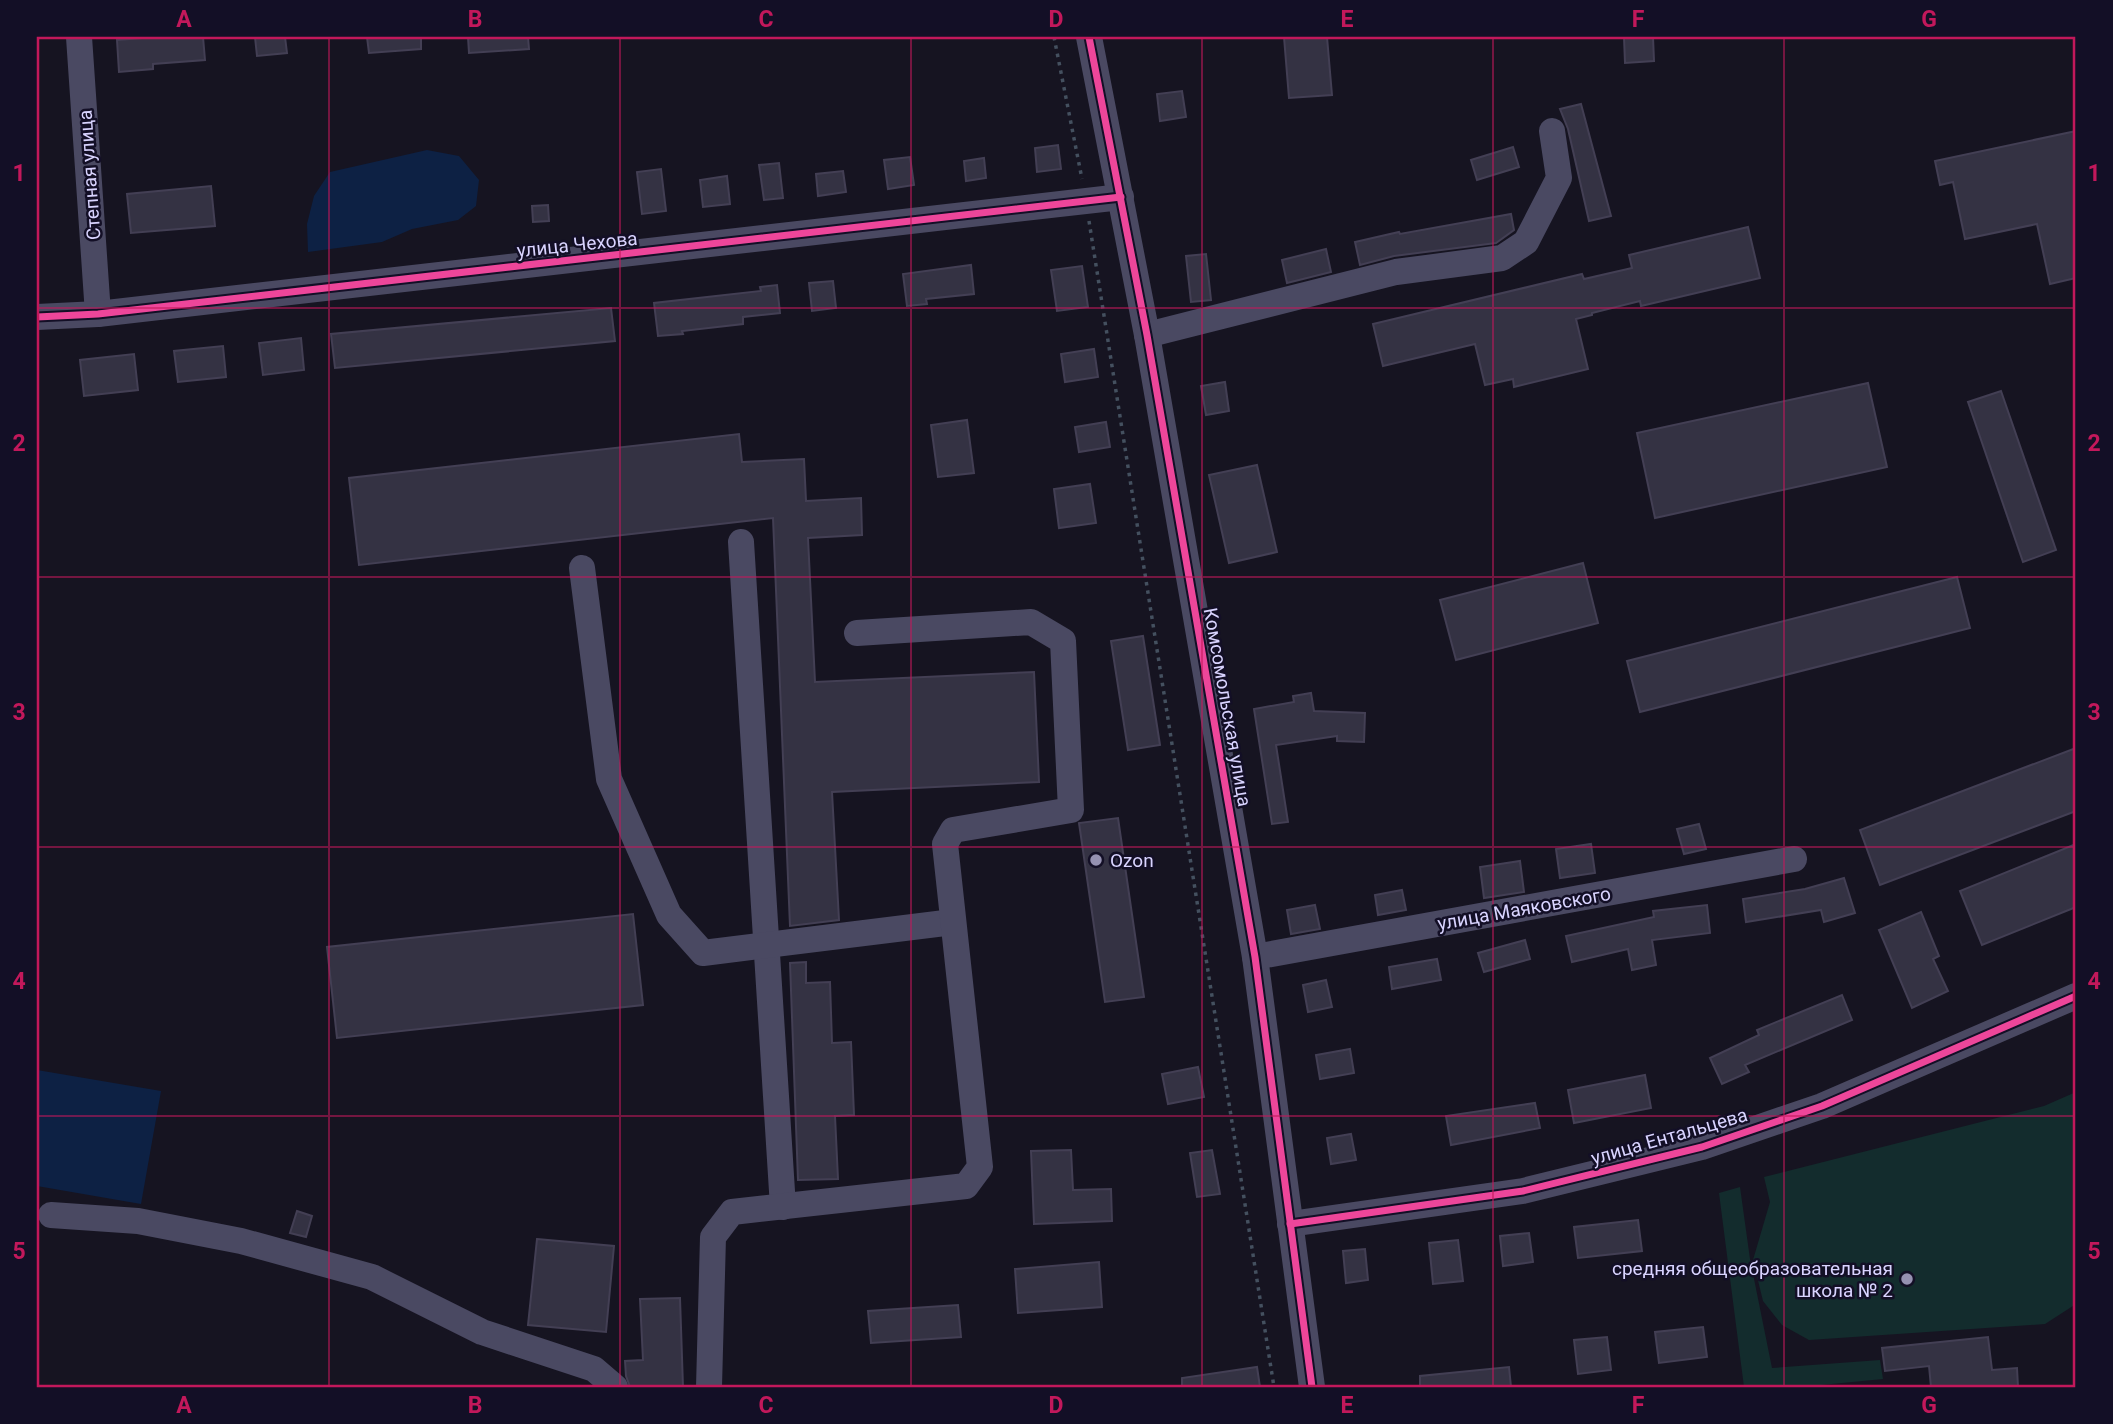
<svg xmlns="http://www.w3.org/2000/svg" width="2113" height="1424" font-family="Roboto,sans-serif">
	<rect width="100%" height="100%" fill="#161421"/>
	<!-- green -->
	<g fill="#132c2d">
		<path d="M2076 1092V1304L2045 1324 1809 1340 1782 1325 1763 1301 1753 1260 1770 1202 1764 1177 2044 1106Z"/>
		<path d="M1740 1187 1750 1259 1772 1368 1880 1360 1883 1379 1801 1387H1744L1719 1193Z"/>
	</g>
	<!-- water -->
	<g fill="#0d2144">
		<path d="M427 150 459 156 479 180 476 206 458 220 412 229 382 242 308 252 307 224 314 196 330 172Z"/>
		<path d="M37 1070 161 1091 141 1204 37 1186Z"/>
	</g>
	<!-- building -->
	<g fill="#343243" stroke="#433f54" stroke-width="2">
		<path d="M156 37H203L205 60 153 64V69L119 72 117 40Z"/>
		<path d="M255 37H285L287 53 257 56Z"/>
		<path d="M367 37H421V49L369 53Z"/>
		<path d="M468 37H528L529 49 469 53Z"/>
		<path d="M1284 37H1327L1332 95 1289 98Z"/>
		<path d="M1624 37H1653L1654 61 1625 63Z"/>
		<path d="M1182 91 1186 117 1160 121 1157 94Z"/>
		<path d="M1581 104 1611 216 1589 221 1568 129 1560 109Z"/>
		<path d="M2076 131V278L2050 284 2037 224 1965 239 1953 182 1940 185 1935 161Z"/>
		<path d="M1058 145 1061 169 1037 172 1035 148Z"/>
		<path d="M1513 147 1519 167 1477 180 1471 160Z"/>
		<path d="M910 157 914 185 888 189 884 160Z"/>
		<path d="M984 158 986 178 966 181 964 161Z"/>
		<path d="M779 163 783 198 764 200 759 165Z"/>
		<path d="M661 169 666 211 642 214 637 172Z"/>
		<path d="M843 171 846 192 818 196 816 174Z"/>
		<path d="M727 176 730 204 703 207 700 180Z"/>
		<path d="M211 186 215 226 131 233 127 194Z"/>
		<path d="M548 205 549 221 533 222 532 206Z"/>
		<path d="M1511 214 1514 230 1496 243 1394 256 1360 265 1355 242 1399 232 1400 234Z"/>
		<path d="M1748 227 1760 278 1641 306 1640 301 1592 313V315L1576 319 1588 369 1514 387 1513 379 1485 385 1475 344 1383 366 1373 324 1582 274 1584 279 1632 268 1629 255Z"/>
		<path d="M1326 249 1331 272 1287 283 1282 260Z"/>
		<path d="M1206 254 1211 300 1191 302 1186 256Z"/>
		<path d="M971 265 974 294 926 299 927 304 907 306 903 274Z"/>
		<path d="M1082 266 1088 307 1057 311 1051 270Z"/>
		<path d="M833 281 836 308 812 311 809 283Z"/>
		<path d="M777 285 780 313 743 317V324L682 331 683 334 658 336 654 303 761 291 760 287Z"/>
		<path d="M611 308 615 341 335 368 331 334Z"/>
		<path d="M301 338 304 370 263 375 259 343Z"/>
		<path d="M223 346 226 377 178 382 174 351Z"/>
		<path d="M1094 349 1098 377 1065 382 1061 354Z"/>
		<path d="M134 354 138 390 84 396 80 360Z"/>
		<path d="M1225 382 1229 411 1206 415 1201 386Z"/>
		<path d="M1868 383 1887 467 1655 518 1637 433Z"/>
		<path d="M2001 391 2056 550 2023 562 1968 402Z"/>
		<path d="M967 420 974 473 938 477 931 425Z"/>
		<path d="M1106 422 1110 447 1079 452 1075 427Z"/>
		<path d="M739 434 742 462 804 459 806 501 861 498 862 535 808 538 815 682 1034 672 1039 782 832 792 839 920 790 926 773 518 359 565 349 478Z"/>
		<path d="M1257 465 1277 552 1229 563 1209 475Z"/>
		<path d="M1090 484 1096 523 1059 528 1054 489Z"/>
		<path d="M1583 563 1598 623 1456 660 1440 600Z"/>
		<path d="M1957 577 1970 628 1640 712 1627 661Z"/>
		<path d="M1143 636 1160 745 1128 750 1111 641Z"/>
		<path d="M1311 693 1314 711 1365 713 1364 742 1337 741V736L1276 745 1288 822 1272 824 1254 709 1294 702 1293 696Z"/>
		<path d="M2076 748V811L1880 885 1860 830Z"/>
		<path d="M1118 818 1144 997 1105 1002 1079 823Z"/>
		<path d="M1699 824 1706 849 1684 854 1677 829Z"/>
		<path d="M1591 844 1595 873 1560 878 1556 849Z"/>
		<path d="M2076 844V907L1982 945 1960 891Z"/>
		<path d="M1520 861 1524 892 1484 898 1480 867Z"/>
		<path d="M1844 878 1855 913 1824 922 1821 910 1746 922 1743 899 1805 889Z"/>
		<path d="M1402 890 1406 910 1378 915 1375 895Z"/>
		<path d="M1315 905 1320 929 1291 934 1287 910Z"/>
		<path d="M1707 905 1710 933 1652 940 1656 965 1632 970 1628 949 1572 962 1566 936 1654 917 1653 911Z"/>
		<path d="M1921 912 1939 956 1933 959 1948 991 1912 1008 1879 930Z"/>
		<path d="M633 914 643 1005 337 1038 327 947Z"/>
		<path d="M1525 940 1530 959 1484 972 1478 953Z"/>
		<path d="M1437 959 1441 980 1392 989 1389 967Z"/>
		<path d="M806 962V983L830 982 832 1043 851 1042 854 1115 835 1116 838 1179 798 1180 790 963Z"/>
		<path d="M1326 980 1332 1007 1308 1012 1303 985Z"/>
		<path d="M1842 995 1852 1020 1745 1065 1749 1072 1722 1084 1710 1058 1759 1035 1757 1030Z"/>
		<path d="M1350 1049 1354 1073 1320 1079 1316 1055Z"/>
		<path d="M1198 1067 1204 1097 1168 1104 1162 1074Z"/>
		<path d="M1645 1075 1651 1108 1574 1123 1568 1090Z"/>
		<path d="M1535 1103 1540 1128 1451 1145 1446 1116Z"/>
		<path d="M1351 1134 1356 1160 1331 1164 1327 1138Z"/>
		<path d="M1071 1150 1073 1190 1111 1189 1112 1221 1034 1224 1031 1151Z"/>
		<path d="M1212 1150 1220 1194 1197 1197 1190 1153Z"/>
		<path d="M297 1211 312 1216 306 1237 290 1233Z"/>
		<path d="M1638 1220 1642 1251 1578 1258 1574 1227Z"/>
		<path d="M1529 1233 1533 1262 1503 1266 1500 1236Z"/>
		<path d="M537 1239 614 1246 606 1332 528 1325Z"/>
		<path d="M1458 1240 1463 1281 1433 1284 1429 1243Z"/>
		<path d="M1365 1249 1368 1280 1346 1283 1343 1251Z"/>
		<path d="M1099 1262 1102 1307 1018 1313 1015 1269Z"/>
		<path d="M680 1298 683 1387H630L626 1376 625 1361 643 1360 640 1299Z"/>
		<path d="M958 1305 961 1337 871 1343 868 1311Z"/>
		<path d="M1703 1327 1707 1357 1659 1363 1655 1332Z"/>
		<path d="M1607 1337 1611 1370 1578 1374 1574 1340Z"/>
		<path d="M1988 1337 1992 1370 2017 1368 2018 1387H1931L1929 1366 1885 1371 1882 1348Z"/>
		<path d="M1257 1367 1260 1387H1182V1378Z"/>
		<path d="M1509 1367 1511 1387H1420V1376Z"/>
	</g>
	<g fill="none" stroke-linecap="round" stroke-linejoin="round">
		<!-- path -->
		<g stroke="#44505f" stroke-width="3.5" stroke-dasharray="3.5 5" stroke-linecap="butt">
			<path d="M1054 37 1082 179"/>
			<path d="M1089 221 1274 1387"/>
		</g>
		<!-- minor -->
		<g stroke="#4a4962" stroke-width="26">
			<path d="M79 37 98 314"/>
			<path d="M1089 37 1147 335 1255 957 1312 1387"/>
			<path d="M37 317 98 314 1121 197"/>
			<path d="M1147 335 1396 272 1502 258 1526 242 1559 178 1552 131"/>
			<path d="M741 542 783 1207"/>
			<path d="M582 568 609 779 669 915 703 953 953 922"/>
			<path d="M1255 957 1794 859"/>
			<path d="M51 1215 138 1221 241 1241 372 1277 482 1332 594 1369 615 1387"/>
			<path d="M1290 1224 1523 1191 1702 1147 1822 1106 2076 996"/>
			<path d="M709 1387 713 1237 732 1212 966 1186 980 1167 945 844 953 830 1071 810 1063 641 1031 622 857 633"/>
		</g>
		<!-- cycleway casing -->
		<g stroke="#130f26" stroke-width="11">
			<g id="cycleway">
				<path d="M1089 37 1147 335 1255 957 1312 1387"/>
				<path d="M37 317 98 314 1121 197"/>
				<path d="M1290 1224 1523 1191 1702 1147 1822 1106 2076 996"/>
			</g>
		</g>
		<!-- cycleway -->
		<use href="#cycleway" stroke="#ed469a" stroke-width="7"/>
	</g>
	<!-- grid -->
	<path fill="none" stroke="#c2185b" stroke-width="2" stroke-opacity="0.55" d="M329 37V1387M620 37V1387M911 37V1387M1202 37V1387M1493 37V1387M1784 37V1387M37 308H2076M37 577H2076M37 847H2076M37 1116H2076"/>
	<!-- markers -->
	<g fill="#9591b1" stroke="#130f26" stroke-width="2.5">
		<circle cx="1096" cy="860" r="7"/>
		<circle cx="1907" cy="1279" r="7"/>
	</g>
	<g text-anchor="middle" stroke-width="5" stroke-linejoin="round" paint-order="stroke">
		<!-- street labels -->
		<g font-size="19" fill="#d9d4ff" stroke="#130f26">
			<text transform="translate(89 175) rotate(-94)" y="7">Степная улица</text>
			<text transform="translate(577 244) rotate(-6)" y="7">улица Чехова</text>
			<text transform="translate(1228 707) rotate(80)" y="7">Комсомольская улица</text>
			<text transform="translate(1524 908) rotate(-10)" y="7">улица Маяковского</text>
			<text transform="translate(1669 1136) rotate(-16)" y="7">улица Ентальцева</text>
		</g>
		<!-- poi labels -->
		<g font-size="19" fill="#d9d4ff" stroke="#130f26" text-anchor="start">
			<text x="1110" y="867">Ozon</text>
			<text x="1893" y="1275" text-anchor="end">средняя общеобразовательная<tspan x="1893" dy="22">школа № 2</tspan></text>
		</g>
	</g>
	<!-- border -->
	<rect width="2113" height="1424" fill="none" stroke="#130f26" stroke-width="77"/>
	<rect x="38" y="38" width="2036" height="1348" fill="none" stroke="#c2185b" stroke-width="2.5"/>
	<g font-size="23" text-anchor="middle" font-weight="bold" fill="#c2185b">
		<text x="184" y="27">A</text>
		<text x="475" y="27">B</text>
		<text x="766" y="27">C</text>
		<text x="1056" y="27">D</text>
		<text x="1347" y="27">E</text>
		<text x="1638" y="27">F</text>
		<text x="1929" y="27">G</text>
		<text x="19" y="181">1</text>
		<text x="2094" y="181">1</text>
		<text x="19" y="451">2</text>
		<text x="2094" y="451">2</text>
		<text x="19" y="720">3</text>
		<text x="2094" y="720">3</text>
		<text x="19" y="989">4</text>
		<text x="2094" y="989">4</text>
		<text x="19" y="1259">5</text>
		<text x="2094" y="1259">5</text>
		<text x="184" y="1413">A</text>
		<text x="475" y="1413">B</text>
		<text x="766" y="1413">C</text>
		<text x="1056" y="1413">D</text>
		<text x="1347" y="1413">E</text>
		<text x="1638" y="1413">F</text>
		<text x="1929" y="1413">G</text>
	</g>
</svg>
